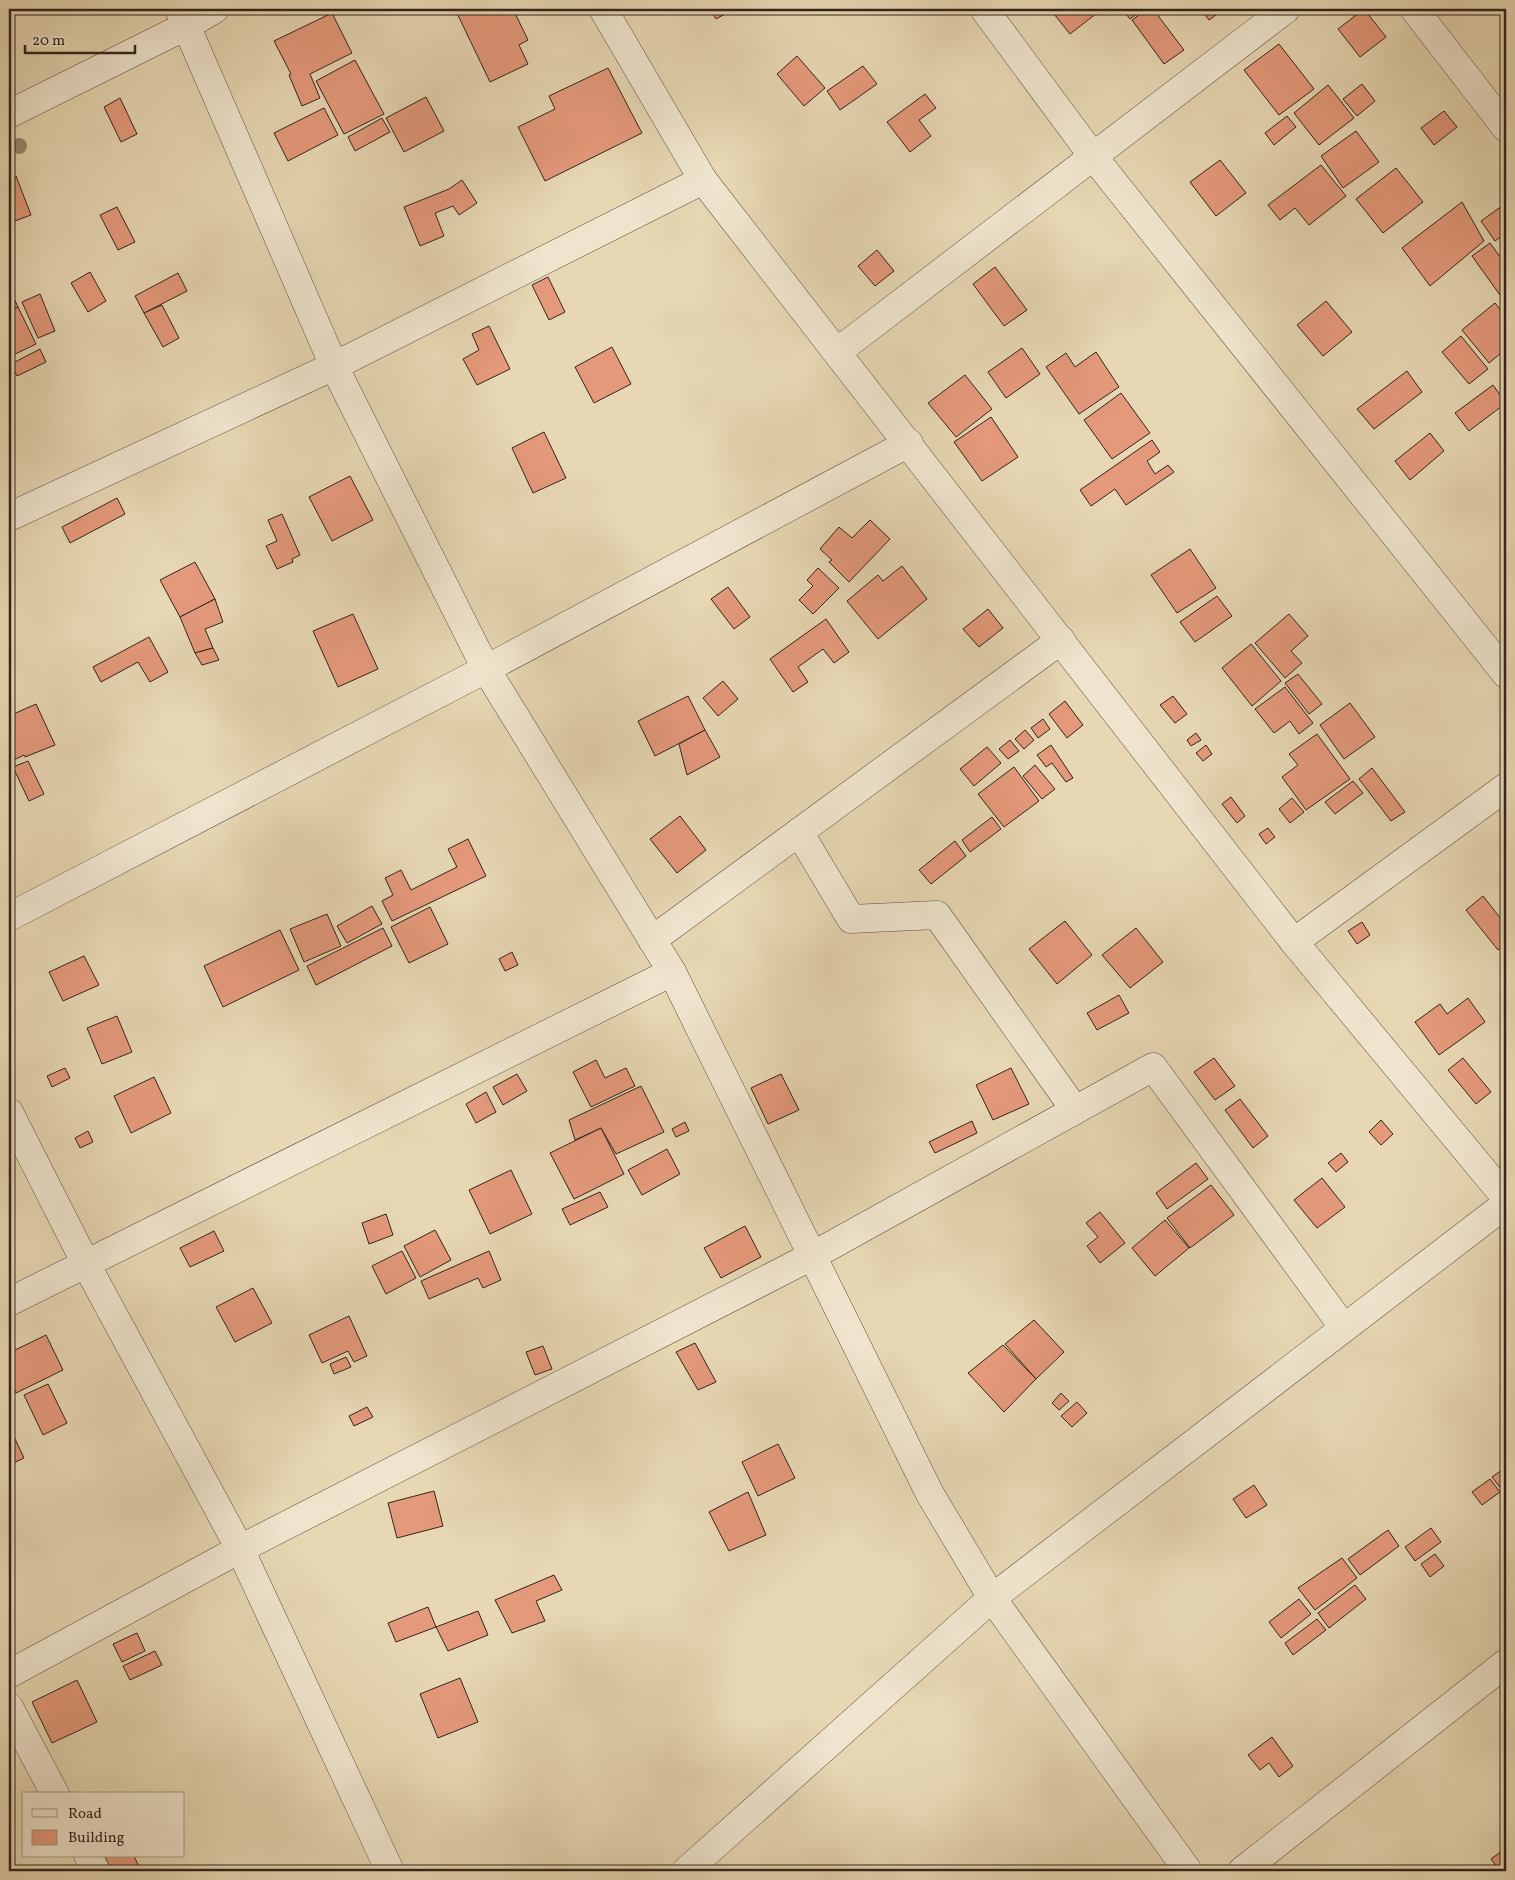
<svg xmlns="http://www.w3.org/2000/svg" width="1515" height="1880" font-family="Vollkorn,serif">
	<rect width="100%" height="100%" fill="#e7d7b3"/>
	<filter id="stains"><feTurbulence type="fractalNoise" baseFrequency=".004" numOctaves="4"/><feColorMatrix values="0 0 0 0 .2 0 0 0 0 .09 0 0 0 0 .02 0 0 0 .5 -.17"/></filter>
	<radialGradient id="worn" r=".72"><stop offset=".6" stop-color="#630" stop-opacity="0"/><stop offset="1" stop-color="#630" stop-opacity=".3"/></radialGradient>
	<!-- building -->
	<g fill="#e4997b" stroke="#32241c">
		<path d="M461 9H513L528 40 519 45 528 64 490 82 456 11Z"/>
		<path d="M710 9H734L716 19Z"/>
		<path d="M1050 9H1061L1054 14Z"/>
		<path d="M1061 9H1094L1097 13 1070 34 1054 14Z"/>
		<path d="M1122 9H1143L1130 19Z"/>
		<path d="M1147 9H1153L1184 50 1164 64 1132 20Z"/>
		<path d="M1201 9H1222L1223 10 1209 20Z"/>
		<path d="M1364 9 1386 37 1360 57 1338 29Z"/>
		<path d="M332 13 352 53 310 74 320 98 302 106 289 75 291 74 274 41Z"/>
		<path d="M1279 44 1314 89 1279 115 1244 70Z"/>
		<path d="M797 56 825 88 804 106 777 74Z"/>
		<path d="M355 60 384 114 344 134 316 81Z"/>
		<path d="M863 66 877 84 840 110 827 91Z"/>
		<path d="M608 68 642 133 545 181 518 127 555 109 549 96Z"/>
		<path d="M1362 84 1375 101 1357 116 1343 99Z"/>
		<path d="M1328 85 1354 118 1319 145 1294 113Z"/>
		<path d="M925 94 936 108 919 120 931 136 910 152 887 122Z"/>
		<path d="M426 97 444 131 404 152 386 118Z"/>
		<path d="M120 98 137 134 121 142 104 107Z"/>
		<path d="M324 108 338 135 288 161 274 133Z"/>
		<path d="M1444 111 1457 127 1434 145 1421 128Z"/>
		<path d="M1287 116 1296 127 1274 145 1265 133Z"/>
		<path d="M382 118 390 132 355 151 348 137Z"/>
		<path d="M1356 131 1379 162 1343 188 1321 156Z"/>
		<path d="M1220 160 1246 193 1216 216 1190 182Z"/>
		<path d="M1321 165 1346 196 1309 225 1295 208 1280 220 1268 205Z"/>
		<path d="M1396 168 1423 202 1383 233 1356 199Z"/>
		<path d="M16 176 31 215 12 222 9 215V179Z"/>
		<path d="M462 180 477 203 459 215 453 206 435 213 444 236 420 246 404 207 449 189Z"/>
		<path d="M1462 202 1484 241 1430 286 1402 248Z"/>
		<path d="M1506 203V233L1495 241 1481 221Z"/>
		<path d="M117 207 135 242 118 250 100 215Z"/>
		<path d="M1490 243 1506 265V290L1500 295 1472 256Z"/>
		<path d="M877 250 894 271 875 286 858 266Z"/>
		<path d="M995 267 1027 310 1004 326 973 284Z"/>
		<path d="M90 272 106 301 88 312 71 283Z"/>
		<path d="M178 273 187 291 144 313 135 296Z"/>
		<path d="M548 277 565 312 549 320 532 285Z"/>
		<path d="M9 287 18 307 9 312Z"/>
		<path d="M40 294 55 331 38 338 22 302Z"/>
		<path d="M1326 301 1352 332 1323 356 1297 325Z"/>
		<path d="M1495 303 1506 317V349L1489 363 1462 330Z"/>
		<path d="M162 305 179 338 163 347 144 313Z"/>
		<path d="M18 307 36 344 9 357V312Z"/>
		<path d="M489 326 510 369 477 385 463 359 479 350 472 334Z"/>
		<path d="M1461 336 1488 369 1469 384 1442 352Z"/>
		<path d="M612 347 631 384 594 403 575 367Z"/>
		<path d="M1022 348 1040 374 1006 398 988 372Z"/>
		<path d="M40 349 46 362 17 376 11 364Z"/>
		<path d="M1096 352 1119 387 1079 414 1046 367 1066 353 1075 367Z"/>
		<path d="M1407 371 1422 392 1374 429 1357 409Z"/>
		<path d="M965 375 992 409 956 437 928 403Z"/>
		<path d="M1493 385 1506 403 1469 431 1455 413Z"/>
		<path d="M1121 393 1150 433 1112 459 1084 420Z"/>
		<path d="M991 417 1018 457 982 481 954 442Z"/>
		<path d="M544 432 566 478 533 493 512 448Z"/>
		<path d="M1430 433 1444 451 1410 480 1395 461Z"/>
		<path d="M1152 440 1160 452 1147 461 1155 474 1168 465 1174 472 1126 505 1115 489 1091 506 1080 490Z"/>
		<path d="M350 476 373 520 332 541 309 497Z"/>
		<path d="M117 498 125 514 70 543 62 527Z"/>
		<path d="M282 514 300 555 292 559 293 562 277 569 266 546 277 541 268 520Z"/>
		<path d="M870 520 890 539 849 582 829 562 832 560 820 549 839 527 852 538Z"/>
		<path d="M1506 534V544L1501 538Z"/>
		<path d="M1190 549 1216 588 1177 613 1151 575Z"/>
		<path d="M195 562 215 599 180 617 160 580Z"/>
		<path d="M902 566 927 599 878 639 847 601 878 575 883 581Z"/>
		<path d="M818 568 839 588 813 614 799 600 813 586 807 580Z"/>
		<path d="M728 587 750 617 734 629 711 599Z"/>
		<path d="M1217 596 1232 616 1195 642 1180 622Z"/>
		<path d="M215 599 223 622 205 629 213 648 195 653 180 617Z"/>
		<path d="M988 609 1003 628 979 647 963 629Z"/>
		<path d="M353 614 378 669 338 687 313 631Z"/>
		<path d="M1289 614 1308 636 1291 651 1302 663 1285 678 1255 643Z"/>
		<path d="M826 619 849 652 834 663 823 649 798 667 808 682 793 692 770 659Z"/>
		<path d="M149 637 168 672 150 682 138 662 101 682 93 667Z"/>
		<path d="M1251 644 1281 681 1252 706 1222 668Z"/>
		<path d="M213 648 219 660 202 665 195 653Z"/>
		<path d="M1298 674 1322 704 1309 714 1285 683Z"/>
		<path d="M723 681 738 699 718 716 703 698Z"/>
		<path d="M1285 687 1313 723 1299 734 1290 721 1274 733 1255 709Z"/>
		<path d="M688 696 705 730 655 756 638 721Z"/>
		<path d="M1173 696 1187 714 1175 723 1160 705Z"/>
		<path d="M1065 701 1083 725 1067 738 1049 714Z"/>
		<path d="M1350 703 1375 737 1344 759 1320 725Z"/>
		<path d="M36 704 55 745 25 757 24 755 10 762 9 716Z"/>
		<path d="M1043 719 1050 729 1038 738 1031 728Z"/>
		<path d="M705 730 720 757 687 775 679 744Z"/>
		<path d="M1025 730 1034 740 1024 749 1015 739Z"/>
		<path d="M1196 733 1201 740 1191 746 1187 740Z"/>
		<path d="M1317 734 1350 779 1306 810 1282 777 1298 765 1289 754Z"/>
		<path d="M1010 740 1019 751 1008 759 999 749Z"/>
		<path d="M1051 745 1073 778 1066 782 1052 763 1046 767 1037 755Z"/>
		<path d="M1206 745 1212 754 1203 761 1196 753Z"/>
		<path d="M987 747 1001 763 974 786 960 769Z"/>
		<path d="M28 761 44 794 29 801 13 767Z"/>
		<path d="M1035 765 1055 789 1042 799 1023 776Z"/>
		<path d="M1014 767 1039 801 1004 827 978 794Z"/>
		<path d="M1372 768 1405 812 1391 821 1359 779Z"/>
		<path d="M1353 781 1363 793 1335 814 1325 802Z"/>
		<path d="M1231 797 1245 816 1237 823 1222 804Z"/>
		<path d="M1292 798 1304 812 1290 823 1279 809Z"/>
		<path d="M680 816 706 850 677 873 650 839Z"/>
		<path d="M992 817 1001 829 970 852 962 840Z"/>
		<path d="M1268 828 1275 837 1266 844 1259 834Z"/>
		<path d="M468 839 486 876 392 921 382 901 393 895 385 878 401 870 411 890 457 867 448 849Z"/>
		<path d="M955 841 966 856 931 884 919 870Z"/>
		<path d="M1483 896 1505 924 1506 922V944L1498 950 1466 910Z"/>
		<path d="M372 906 382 924 347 943 337 926Z"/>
		<path d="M430 907 448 944 409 963 391 927Z"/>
		<path d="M327 914 341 946 304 962 290 929Z"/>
		<path d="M1065 921 1092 955 1057 984 1029 949Z"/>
		<path d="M1362 922 1370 935 1357 944 1348 931Z"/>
		<path d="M383 928 392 946 316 985 307 966Z"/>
		<path d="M1136 928 1163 962 1130 988 1102 955Z"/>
		<path d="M280 930 299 970 223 1007 204 966Z"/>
		<path d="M512 952 518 965 505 971 499 959Z"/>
		<path d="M84 956 99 985 63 1001 49 972Z"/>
		<path d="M1119 995 1129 1013 1097 1030 1087 1013Z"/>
		<path d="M1468 998 1485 1022 1439 1055 1415 1022 1440 1004 1447 1014Z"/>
		<path d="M117 1016 132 1052 102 1064 87 1028Z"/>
		<path d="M1214 1058 1235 1086 1215 1100 1194 1072Z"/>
		<path d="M1463 1058 1491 1092 1476 1104 1448 1070Z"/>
		<path d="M596 1060 605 1078 626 1068 635 1086 591 1107 573 1072Z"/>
		<path d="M65 1068 70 1078 52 1087 47 1076Z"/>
		<path d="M1011 1068 1029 1104 993 1120 976 1085Z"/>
		<path d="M517 1074 527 1091 503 1105 493 1087Z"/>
		<path d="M781 1074 799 1110 768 1124 751 1088Z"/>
		<path d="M154 1077 171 1113 131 1133 114 1096Z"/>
		<path d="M641 1086 664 1132 616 1154 601 1128 575 1140 569 1120Z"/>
		<path d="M486 1092 496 1112 476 1123 466 1104Z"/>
		<path d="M1240 1099 1268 1136 1253 1148 1225 1110Z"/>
		<path d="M1381 1120 1393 1134 1381 1145 1369 1132Z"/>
		<path d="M972 1121 977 1133 935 1153 929 1142Z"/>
		<path d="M685 1122 689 1131 676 1137 672 1129Z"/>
		<path d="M601 1128 624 1174 574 1199 550 1153Z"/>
		<path d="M88 1131 93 1142 80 1148 75 1138Z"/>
		<path d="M667 1149 680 1174 642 1195 628 1170Z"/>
		<path d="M1341 1153 1348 1162 1336 1172 1328 1163Z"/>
		<path d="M1196 1163 1208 1179 1167 1209 1156 1193Z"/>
		<path d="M511 1170 532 1214 490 1234 469 1190Z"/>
		<path d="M1322 1178 1345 1207 1317 1228 1294 1200Z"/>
		<path d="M1211 1185 1234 1215 1190 1248 1167 1218Z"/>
		<path d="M600 1192 608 1207 570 1225 562 1209Z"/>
		<path d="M1100 1212 1125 1243 1100 1263 1087 1246 1098 1237 1086 1223Z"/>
		<path d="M386 1214 393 1235 369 1244 362 1223Z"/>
		<path d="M1165 1220 1189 1248 1155 1276 1132 1248Z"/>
		<path d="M745 1226 761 1257 721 1278 704 1248Z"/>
		<path d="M435 1230 451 1260 420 1277 404 1246Z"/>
		<path d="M214 1231 224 1251 190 1267 180 1248Z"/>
		<path d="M402 1251 416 1278 386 1294 372 1266Z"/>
		<path d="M489 1251 501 1280 483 1288 478 1278 429 1299 421 1281Z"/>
		<path d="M253 1288 272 1323 235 1342 216 1307Z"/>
		<path d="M349 1316 367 1356 354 1362 348 1351 322 1363 309 1335Z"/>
		<path d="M1034 1320 1064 1352 1036 1379 1005 1344Z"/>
		<path d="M46 1335 63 1370 16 1393 9 1378V1353Z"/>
		<path d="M695 1343 716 1382 698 1390 676 1352Z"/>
		<path d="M1003 1345 1036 1379 1004 1412 968 1373Z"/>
		<path d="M543 1346 552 1369 535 1375 526 1352Z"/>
		<path d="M346 1357 351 1367 334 1374 330 1364Z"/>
		<path d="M48 1384 67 1423 43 1435 24 1395Z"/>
		<path d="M1061 1393 1069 1401 1059 1410 1052 1403Z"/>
		<path d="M1077 1402 1087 1413 1072 1427 1061 1416Z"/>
		<path d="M367 1407 373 1417 354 1426 349 1416Z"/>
		<path d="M9 1426 24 1458 9 1465Z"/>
		<path d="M778 1444 795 1478 758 1496 742 1462Z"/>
		<path d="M1506 1467V1493L1505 1494 1492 1477Z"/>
		<path d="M1490 1479 1500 1492 1482 1505 1472 1492Z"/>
		<path d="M1254 1485 1267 1505 1246 1518 1233 1499Z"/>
		<path d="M434 1491 443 1526 397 1538 388 1503Z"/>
		<path d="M748 1492 766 1535 729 1551 709 1512Z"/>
		<path d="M1431 1528 1441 1542 1415 1561 1405 1547Z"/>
		<path d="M1388 1530 1399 1546 1360 1575 1348 1559Z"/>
		<path d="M1435 1554 1444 1566 1430 1577 1421 1564Z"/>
		<path d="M1342 1558 1357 1578 1315 1610 1298 1588Z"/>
		<path d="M554 1575 562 1590 536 1601 545 1621 512 1633 495 1600Z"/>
		<path d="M1355 1585 1366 1599 1329 1628 1318 1613Z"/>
		<path d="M1299 1599 1311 1614 1281 1638 1269 1622Z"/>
		<path d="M428 1607 436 1627 396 1642 388 1623Z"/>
		<path d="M478 1611 488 1635 448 1651 436 1627Z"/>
		<path d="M1317 1619 1326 1630 1293 1655 1285 1643Z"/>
		<path d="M137 1633 145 1651 122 1662 113 1644Z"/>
		<path d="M155 1651 162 1665 130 1680 123 1666Z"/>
		<path d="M460 1678 478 1722 438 1738 420 1694Z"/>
		<path d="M77 1680 97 1722 52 1743 32 1702Z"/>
		<path d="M1272 1737 1293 1766 1279 1777 1269 1763 1260 1770 1248 1755Z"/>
		<path d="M1506 1848V1871H1500L1491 1859Z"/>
		<path d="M108 1856H134L139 1867 129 1871H112L105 1857Z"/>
	</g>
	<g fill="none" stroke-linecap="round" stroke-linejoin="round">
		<!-- minor casing -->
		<g stroke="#5f5142" stroke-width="29">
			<g id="minor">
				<path d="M179 9 334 366 486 669 672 972 930 1494 992 1598 1188 1871"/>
				<path d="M603 9 703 180 1294 942 1506 1198"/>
				<path d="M984 9 1092 155 1506 674"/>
				<path d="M1414 9 1506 128"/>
				<path d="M9 114 188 25 215 9"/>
				<path d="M837 352 1286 9"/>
				<path d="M9 517 334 366 703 180"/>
				<path d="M799 832 851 919 937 915 1075 1110"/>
				<path d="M9 917 486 669 909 443"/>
				<path d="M652 940 1061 640"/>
				<path d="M1294 942 1506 787"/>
				<path d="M9 1112 86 1264 240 1549 390 1871"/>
				<path d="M9 1302 672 972"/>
				<path d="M9 1674 240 1549 812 1256 1153 1067 1344 1328"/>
				<path d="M9 1707 55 1794"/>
				<path d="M88 1856 96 1871"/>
				<path d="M686 1871 992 1598 1506 1204"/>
				<path d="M1242 1871 1506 1663"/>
			</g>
		</g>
		<!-- minor -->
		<use href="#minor" stroke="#efe5ce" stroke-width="28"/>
	</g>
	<!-- trees -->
	<circle fill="#958a6f" cx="19" cy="146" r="8"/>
	<!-- margin -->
	<rect width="1515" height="1880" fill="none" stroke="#e7d7b3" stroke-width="30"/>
	<rect x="10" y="10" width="1495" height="1860" fill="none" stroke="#32241c" stroke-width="2.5"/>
	<rect x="15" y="15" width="1485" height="1850" fill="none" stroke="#32241c"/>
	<!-- legend -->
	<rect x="22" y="1792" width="162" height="65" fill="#efe5ce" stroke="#a39887"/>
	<rect x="32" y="1809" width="25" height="8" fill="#efe5ce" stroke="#a39887"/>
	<text x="68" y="1818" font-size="15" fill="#32241c">Road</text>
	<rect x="32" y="1830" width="25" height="15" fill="#e4997b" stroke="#a39887"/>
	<text x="68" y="1842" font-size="15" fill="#32241c">Building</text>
	<!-- scale -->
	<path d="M25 45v8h110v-8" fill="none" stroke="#32241c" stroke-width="2.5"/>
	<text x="32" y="45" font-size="15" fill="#32241c" stroke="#efe5ce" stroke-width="4" paint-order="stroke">20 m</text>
	<rect width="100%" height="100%" filter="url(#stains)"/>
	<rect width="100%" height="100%" fill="url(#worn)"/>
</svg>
